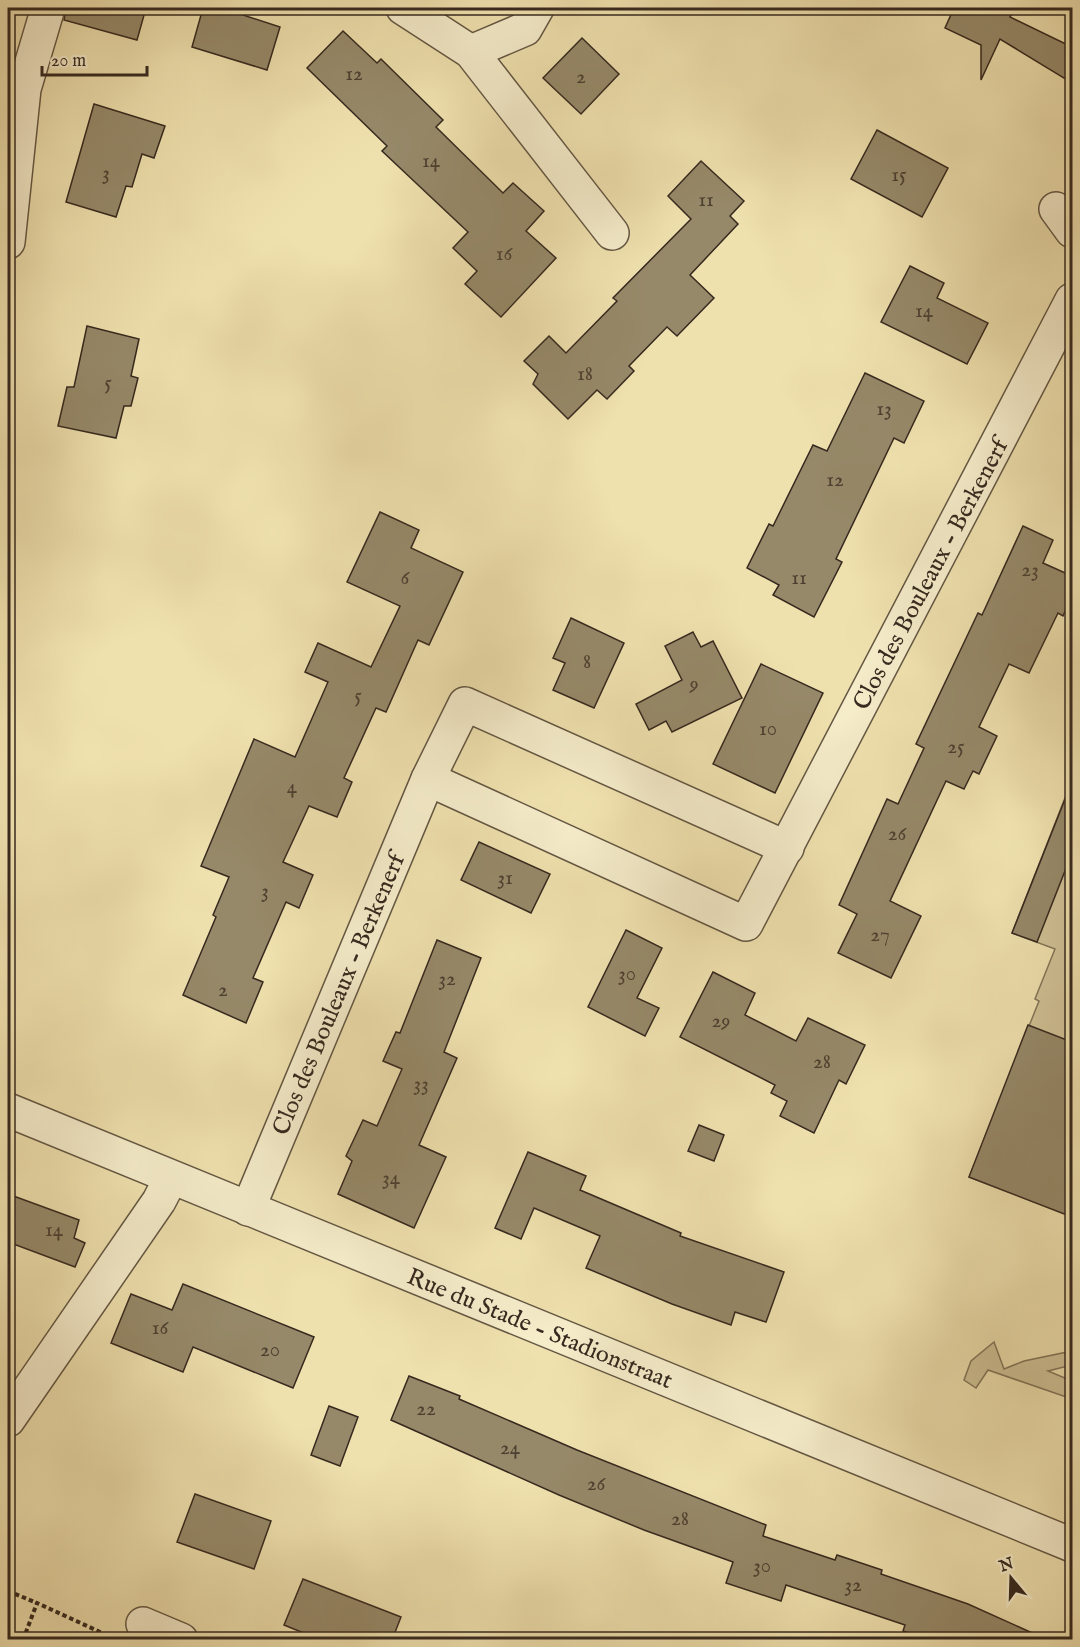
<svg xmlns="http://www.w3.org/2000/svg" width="1080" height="1647" font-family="'IM FELL English',serif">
	<rect width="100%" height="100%" fill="#efe1ae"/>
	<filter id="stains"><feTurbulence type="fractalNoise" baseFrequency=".00333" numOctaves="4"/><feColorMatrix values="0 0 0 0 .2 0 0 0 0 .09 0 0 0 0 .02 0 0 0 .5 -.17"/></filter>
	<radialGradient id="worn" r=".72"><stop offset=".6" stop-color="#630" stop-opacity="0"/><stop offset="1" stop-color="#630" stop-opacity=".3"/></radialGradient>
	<!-- green -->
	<g fill="#d0c296" stroke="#83765a" stroke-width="1.5">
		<path d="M1072 780V1217L969 1177 1039 1001 1035 999 1055 949 1012 933Z"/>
		<path d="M994 1342 1004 1369 1024 1361 1072 1351V1365L1048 1371 1072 1381V1399L988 1370 976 1388 964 1380 971 1361Z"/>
	</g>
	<!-- building -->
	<g fill="#968969" stroke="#36291f" stroke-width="1.5">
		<path d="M66 8H146L137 40 64 20Z"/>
		<path d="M203 8H238L237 13 280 27 267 70 192 47Z"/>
		<path d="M954 8H1015L1010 17 1072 47V83L1000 39 981 80V45L945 28Z"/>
		<path d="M343 31 377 63 381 59 443 120 436 127 503 193 513 183 544 211 526 231 556 258 501 317 465 284 477 271 453 248 468 232 382 151 387 146 307 68Z"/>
		<path d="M582 38 619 74 581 114 543 78Z"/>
		<path d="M94 104 165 126 154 158 142 154 132 187 126 186 116 217 66 202Z"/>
		<path d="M877 130 948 168 922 217 851 179Z"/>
		<path d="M701 161 744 201 730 216 738 224 690 275 714 298 677 336 667 327 629 366 634 371 607 399 597 390 568 419 533 384 538 374 524 361 549 336 566 353 617 301 613 298 691 219 668 196Z"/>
		<path d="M910 266 944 283 937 298 988 323 967 364 881 322Z"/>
		<path d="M87 326 139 339 131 376 138 378 131 406H124L116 438 58 426 67 387H74Z"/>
		<path d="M865 373 924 401 904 443 894 438 836 559 842 562 814 617 773 595 779 585 747 568 769 524 773 526 813 445 827 451Z"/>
		<path d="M380 512 419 530 411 548 463 572 429 645 418 640 386 712 376 708 344 778 352 782 337 817 309 806 283 862 313 875 299 908 286 902 253 978 263 982 246 1023 183 995 216 917 213 915 229 877 201 866 254 739 295 757 328 682 305 672 318 643 371 667 400 606 347 582Z"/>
		<path d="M1023 526 1053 540 1043 563 1072 576V595L1063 616 1058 613 1029 673 1009 664 979 727 997 736 979 774 973 771 964 789 946 781 890 901 921 916 891 978 838 953 857 914 839 905 887 799 898 804 924 748 916 744 978 613 982 615Z"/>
		<path d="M571 618 624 643 594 708 553 690 565 663 553 658Z"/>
		<path d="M693 632 701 647 713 641 742 698 672 732 666 721 649 730 636 704 682 680 665 646Z"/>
		<path d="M761 664 823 693 775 793 713 764Z"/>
		<path d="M1071 784 1072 853 1037 942 1012 933Z"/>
		<path d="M479 842 550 874 531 913 461 880Z"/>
		<path d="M626 930 662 948 637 998 659 1008 645 1036 588 1007Z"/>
		<path d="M437 940 481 958 444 1052 457 1058 419 1145 446 1157 414 1228 338 1194 352 1161 346 1156 363 1120 377 1126 402 1069 383 1061 396 1032 400 1033Z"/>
		<path d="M713 972 755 993 745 1015 796 1041 808 1018 865 1045 846 1084 839 1080 814 1133 780 1116 787 1101 771 1093 775 1085 680 1037Z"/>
		<path d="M1028 1025 1072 1042V1217L969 1177Z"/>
		<path d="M699 1125 724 1135 714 1161 688 1151Z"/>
		<path d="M528 1152 586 1176 580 1190 681 1233 680 1236 784 1272 766 1322 735 1312 731 1325 672 1304 586 1268 600 1236 534 1208 521 1239 495 1228Z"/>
		<path d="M8 1194 79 1220 74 1238 85 1243 75 1267 8 1242Z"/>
		<path d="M183 1284 314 1337 293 1388 193 1347 183 1372 111 1343 131 1294 172 1310Z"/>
		<path d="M409 1376 460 1396 459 1399 577 1450 766 1525 763 1536 835 1560 837 1555 882 1570 881 1574 968 1604 1048 1640H929L903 1631 905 1625 786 1585 781 1601 726 1583 733 1562 644 1530 559 1495 391 1420Z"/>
		<path d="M329 1406 358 1417 340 1466 311 1455Z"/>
		<path d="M195 1494 271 1521 254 1569 177 1542Z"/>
		<path d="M303 1579 401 1617 392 1640H321L284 1625Z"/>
	</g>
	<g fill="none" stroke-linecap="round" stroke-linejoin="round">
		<!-- minor casing -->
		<g stroke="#645743" stroke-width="36">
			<g id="minor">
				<path d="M403 8 471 52 612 233"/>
				<path d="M471 52 525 29 537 8"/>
				<path d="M1056 209 1072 231"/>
				<path d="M8 242 24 89 48 8"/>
				<path d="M428 779 746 924 1072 300"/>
				<path d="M8 1110 1072 1545"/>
				<path d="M248 1209 428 779 465 704 787 848"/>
				<path d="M8 1420 159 1201 171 1178"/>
				<path d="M143 1624 181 1640"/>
			</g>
		</g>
		<!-- path -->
		<g stroke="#36291f" stroke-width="4" stroke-dasharray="4.5 3" stroke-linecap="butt">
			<path d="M8 1591 37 1603"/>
			<path d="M23 1640 37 1603 111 1637"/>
		</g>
		<!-- minor -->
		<use href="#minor" stroke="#f5ecca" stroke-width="33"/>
	</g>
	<g text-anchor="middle" stroke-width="6" stroke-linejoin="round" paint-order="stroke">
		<!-- number labels -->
		<g font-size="21" fill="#4e4132">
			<text x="354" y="80">12</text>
			<text x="581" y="83">2</text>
			<text x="431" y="167">14</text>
			<text x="106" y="179">3</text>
			<text x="899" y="181">15</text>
			<text x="706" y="206">11</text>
			<text x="504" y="260">16</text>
			<text x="924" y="317">14</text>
			<text x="585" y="380">18</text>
			<text x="108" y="389">5</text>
			<text x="884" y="415">13</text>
			<text x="835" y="486">12</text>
			<text x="1030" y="576">23</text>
			<text x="405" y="584">6</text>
			<text x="799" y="584">11</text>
			<text x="587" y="668">8</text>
			<text x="694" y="690">9</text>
			<text x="358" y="702">5</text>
			<text x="768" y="735">10</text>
			<text x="956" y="753">25</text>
			<text x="292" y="793">4</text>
			<text x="897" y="840">26</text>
			<text x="505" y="884">31</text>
			<text x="265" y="897">3</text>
			<text x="880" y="941">27</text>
			<text x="627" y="980">30</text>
			<text x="447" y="985">32</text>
			<text x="223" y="996">2</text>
			<text x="721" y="1027">29</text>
			<text x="822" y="1068">28</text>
			<text x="421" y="1090">33</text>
			<text x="391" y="1184">34</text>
			<text x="54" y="1236">14</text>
			<text x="160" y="1334">16</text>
			<text x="270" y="1356">20</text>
			<text x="426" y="1415">22</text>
			<text x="510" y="1454">24</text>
			<text x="596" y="1490">26</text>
			<text x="680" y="1525">28</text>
			<text x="762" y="1572">30</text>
			<text x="853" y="1591">32</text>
		</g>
		<!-- street labels -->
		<g font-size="24" fill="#36291f" stroke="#f5ecca">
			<text transform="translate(930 574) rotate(-62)" y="8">Clos des Bouleaux - Berkenerf</text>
			<text transform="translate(338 994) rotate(-67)" y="8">Clos des Bouleaux - Berkenerf</text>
			<text transform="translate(540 1328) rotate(22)" y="8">Rue du Stade - Stadionstraat</text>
		</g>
	</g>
	<!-- margin -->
	<rect width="1080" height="1647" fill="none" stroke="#efe1ae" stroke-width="30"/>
	<rect x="9" y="9" width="1062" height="1629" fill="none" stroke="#36291f" stroke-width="3"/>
	<rect x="15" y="15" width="1050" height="1617" fill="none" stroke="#36291f" stroke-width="1.5"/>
	<!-- north arrow -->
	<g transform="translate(1011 1578) rotate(341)" stroke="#f5ecca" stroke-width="4.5" paint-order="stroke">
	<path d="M0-4.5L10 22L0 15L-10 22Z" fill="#36291f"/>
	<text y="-9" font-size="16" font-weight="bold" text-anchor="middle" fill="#36291f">N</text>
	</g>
	<!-- scale -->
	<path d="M42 66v9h105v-9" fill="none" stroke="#36291f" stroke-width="3"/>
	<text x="51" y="66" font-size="18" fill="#36291f" stroke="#f5ecca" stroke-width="4.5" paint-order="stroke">20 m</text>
	<rect width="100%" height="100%" filter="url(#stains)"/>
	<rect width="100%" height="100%" fill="url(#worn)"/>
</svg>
